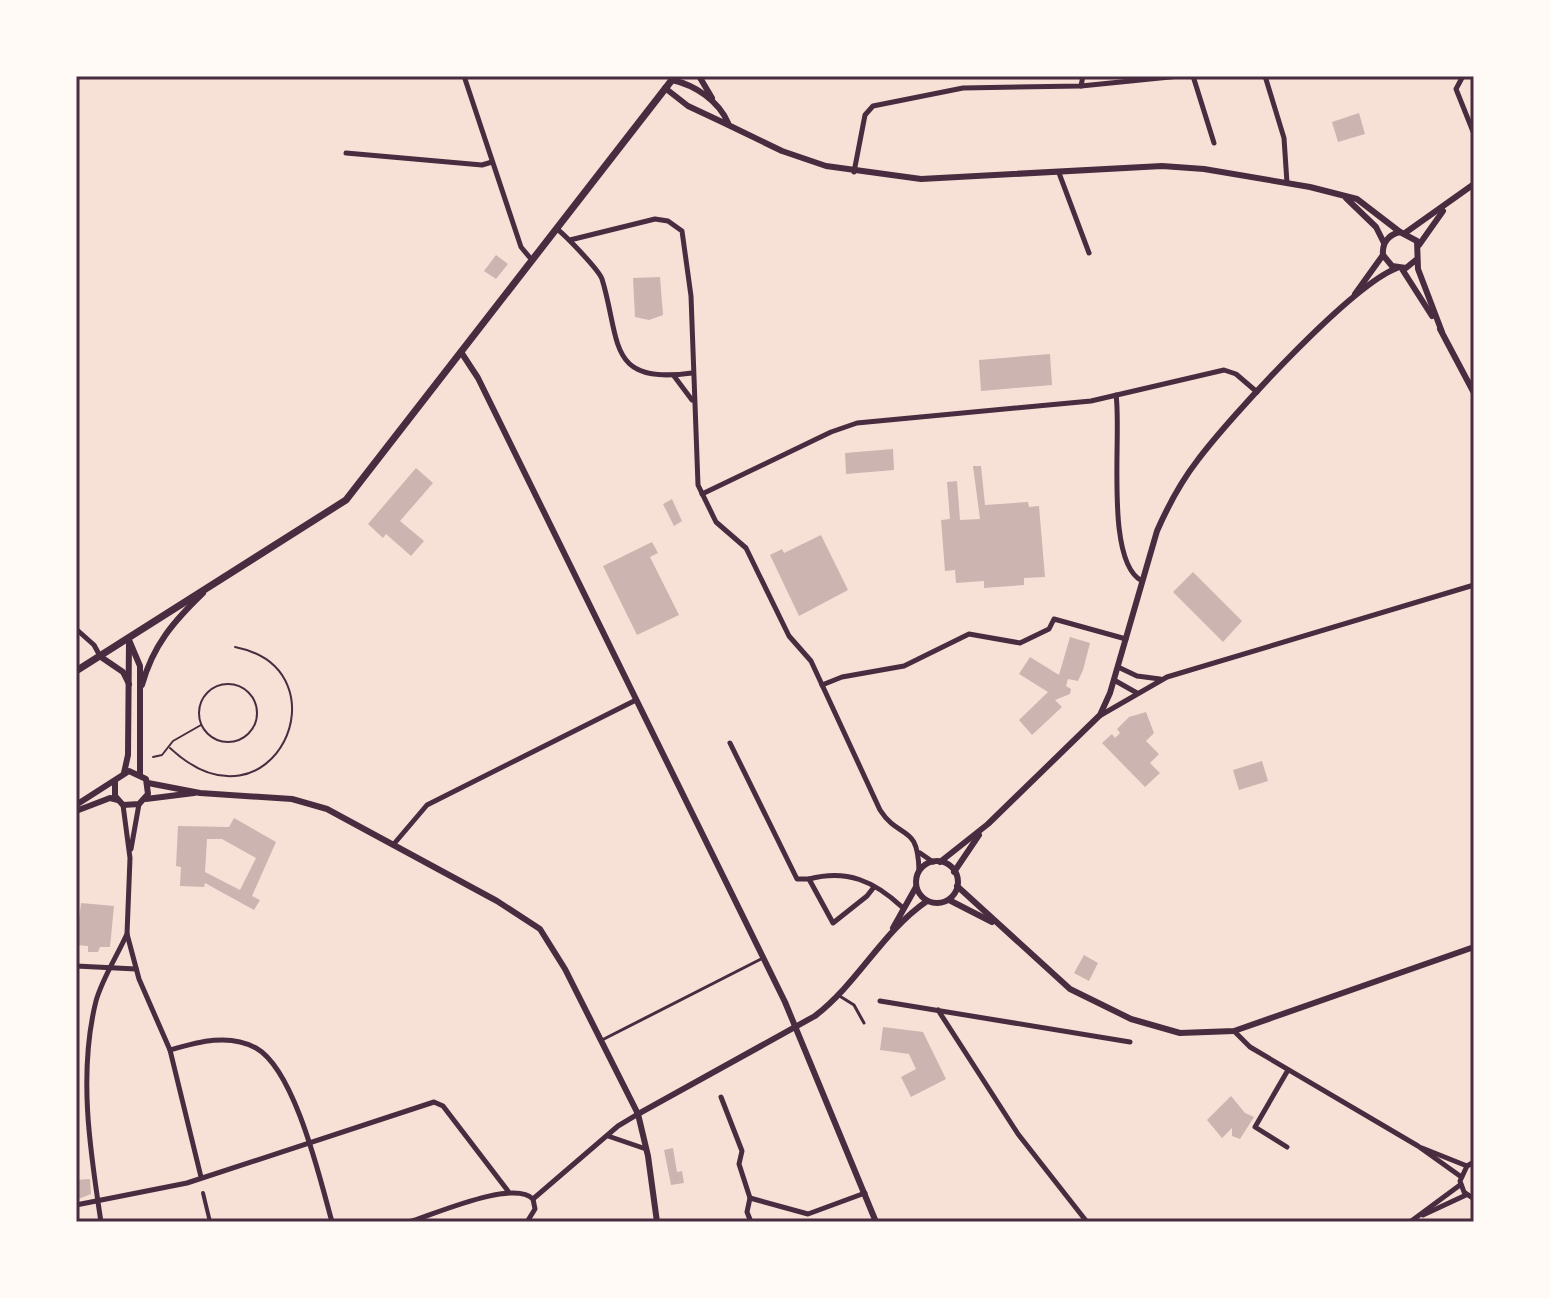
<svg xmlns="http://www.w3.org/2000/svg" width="1550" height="1298" font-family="Raleway,sans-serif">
	<rect width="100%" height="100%" fill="#f7e1d7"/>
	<!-- building -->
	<g fill="#ccb4b1" fill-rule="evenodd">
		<path d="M1359 113 1365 134 1338 142 1332 122Z"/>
		<path d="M496 255 508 264 496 279 484 271Z"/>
		<path d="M660 277 663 315 649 320 635 317 633 278Z"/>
		<path d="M1050 354 1052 385 981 391 979 360Z"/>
		<path d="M893 449 894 470 846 474 845 453Z"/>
		<path d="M973 466H981L985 505 1028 502 1029 507 1039 506 1045 577 1024 578V585L984 588V581L956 583 955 570 945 571 941 520 950 519 947 482 957 481 960 520 980 519Z"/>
		<path d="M416 468 433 483 400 521 424 541 411 556 386 534 383 538 368 524Z"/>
		<path d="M672 499 682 521 674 526 663 504Z"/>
		<path d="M821 535 848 590 799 616 770 555 782 549 784 553Z"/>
		<path d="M652 542 658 553 650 557 679 615 637 635 603 566Z"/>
		<path d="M1193 572 1242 621 1223 642 1173 592Z"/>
		<path d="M1070 637 1090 643 1083 670 1078 681 1068 679 1066 686 1071 689 1070 694 1055 700 1062 707 1032 735 1019 720 1048 692 1019 674 1030 657 1059 675Z"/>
		<path d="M1146 712 1154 733 1146 741 1159 754 1150 763 1160 773 1145 787 1102 743 1112 734 1115 738 1120 733 1117 729 1129 717Z"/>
		<path d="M1262 761 1268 781 1239 790 1233 770Z"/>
		<path d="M234 818 276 842 252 896 260 900 254 910 205 883 204 887 180 886 181 867 176 866 178 826 229 827ZM207 839H222L256 858 240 890 205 872Z"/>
		<path d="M81 903 114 906 110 947H100L98 952H88V946L76 945Z"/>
		<path d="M1084 955 1098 963 1089 981 1074 973Z"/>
		<path d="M883 1027 923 1032 946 1079 911 1097 901 1077 916 1069 909 1054 880 1050Z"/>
		<path d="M1231 1096 1245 1113 1254 1117 1240 1139 1232 1136V1128L1222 1138 1207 1120Z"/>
		<path d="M673 1148 677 1172 682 1171 684 1183 671 1185 664 1150Z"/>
		<path d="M90 1179 91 1194 76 1200V1180Z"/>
	</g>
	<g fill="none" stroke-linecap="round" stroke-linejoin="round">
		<!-- path -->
		<g stroke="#4a2c40" stroke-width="2">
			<circle cx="228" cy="713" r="29"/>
			<path d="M170 748C272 843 350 670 235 647"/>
			<path d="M153 757 162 755 173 741 201 725"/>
		</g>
		<!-- service -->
		<g stroke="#4a2c40" stroke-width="3">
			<path d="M838 995 854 1005 864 1023"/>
			<path d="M602 1040 763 958"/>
		</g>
		<!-- pedestrian -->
		<path stroke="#4a2c40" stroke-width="4" d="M203 1193 210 1222"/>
		<!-- minor -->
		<g stroke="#4a2c40" stroke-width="5">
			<path d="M464 76 521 247 531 259"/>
			<path d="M1193 76 1214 143"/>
			<path d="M1265 76 1284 138 1287 183"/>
			<path d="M1463 76 1456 89 1474 134"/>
			<path d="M1081 86 1083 76"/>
			<path d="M346 153 482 165 492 162"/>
			<path d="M854 172 865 115 873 106 963 88 1081 86 1180 76"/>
			<path d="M1059 173 1089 253"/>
			<path d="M557 229C566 236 599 270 602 279 621 341 606 385 692 373"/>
			<path d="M570 240 655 219 668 221 682 231 691 296 698 485 716 522 746 548 789 636 811 661 880 810C900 841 918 822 919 871"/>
			<path d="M674 376 692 400"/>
			<path d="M1116 395C1122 434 1104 562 1142 581"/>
			<path d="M702 494 831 432 857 423 1091 401 1224 370 1236 374 1257 392"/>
			<path d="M76 629 94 645 100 656"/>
			<path d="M1118 667 1137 676 1160 679"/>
			<path d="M1114 680 1137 693"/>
			<path d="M822 685 842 677 904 666 969 634 1020 643 1049 629 1054 619 1126 639"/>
			<path d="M1101 715 1167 677 1474 585"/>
			<path d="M730 743 797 879H809L833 923 867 896 874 887"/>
			<path d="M123 805 130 858 127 934 139 979 170 1050 201 1177"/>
			<path d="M393 845 427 805 636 700"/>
			<path d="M131 849 139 804"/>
			<path d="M920 853 933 862"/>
			<path d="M809 879C847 869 874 881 902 907"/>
			<path d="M76 966 136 969"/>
			<path d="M880 1001 1130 1042"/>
			<path d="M938 1010 1018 1134 1087 1222"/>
			<path d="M1234 1031 1250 1047 1418 1146 1460 1176"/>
			<path d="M170 1050C198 1042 229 1033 256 1048 295 1070 320 1179 332 1222"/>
			<path d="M721 1097 742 1151 739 1164 750 1198 747 1212 751 1222"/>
			<path d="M608 1136 646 1149"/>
			<path d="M1287 1147 1255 1127 1288 1070"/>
			<path d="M1422 1148 1467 1166"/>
			<path d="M1474 1162 1467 1166 1460 1181 1464 1192 1474 1199"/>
			<path d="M750 1198 808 1214 865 1193"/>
			<path d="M533 1199 618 1126 638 1114"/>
			<path d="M76 1205 187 1183 434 1102 443 1106 508 1191"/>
			<path d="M1423 1215 1466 1195"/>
			<path d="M101 1222C90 1150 78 1073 96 1001 102 979 117 956 127 934"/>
			<path d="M409 1222C435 1214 514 1179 533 1199"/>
			<path d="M527 1222 535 1209 533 1199"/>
			<path d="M1410 1222 1460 1185"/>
		</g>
		<!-- tertiary -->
		<g stroke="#4a2c40" stroke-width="6">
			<path d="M699 76 712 98"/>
			<path d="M672 80C695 85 719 101 728 123"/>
			<path d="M665 88 688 106 720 121 782 151 826 166 921 179 1162 166 1204 169 1310 187 1357 199 1400 232"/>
			<path d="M1346 198 1376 227 1384 243"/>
			<path d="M1405 233 1474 184"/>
			<path d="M1419 245 1443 211"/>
			<path d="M1417 259 1406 268 1392 266 1383 255C1382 243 1388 235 1400 232L1417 241 1418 269 1442 332"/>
			<path d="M1402 269 1432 316"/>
			<path d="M1355 294 1383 255"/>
			<path d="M1440 329 1474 393"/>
			<path d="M461 352 478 378 785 1002 876 1222"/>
			<path d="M129 640 140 666V773"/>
			<path d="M101 657 123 672 129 684"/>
			<path d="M142 685C153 645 174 621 203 593"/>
			<path d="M124 773 128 755 129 640"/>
			<path d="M148 783 200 793 292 799 327 809 497 901 540 929 565 969 638 1114 648 1156 657 1222"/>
			<path d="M146 799 194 793"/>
			<path d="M76 805 129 771 146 779 148 794 139 804 123 805 115 796V782"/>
			<path d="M76 811 110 798 118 800"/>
			<circle cx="937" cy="882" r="21"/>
			<path d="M940 862 988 824 1100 715 1110 693 1157 531C1168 506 1180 483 1197 461 1230 417 1350 286 1397 268"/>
			<path d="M954 872 979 835"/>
			<path d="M957 886 1070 989 1131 1019 1180 1033 1234 1031 1474 947"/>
			<path d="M949 900 992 922"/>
			<path d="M893 928 916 887"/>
			<path d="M638 1114 815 1016C858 983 882 932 927 901"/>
		</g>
		<!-- secondary -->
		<path stroke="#4a2c40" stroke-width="7" d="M76 671 346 500 675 76"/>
	</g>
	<!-- border -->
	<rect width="1550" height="1298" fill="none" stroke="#fffaf5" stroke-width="156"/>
	<rect x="78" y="78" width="1394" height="1142" fill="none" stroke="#4a2c40" stroke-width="3"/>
</svg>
